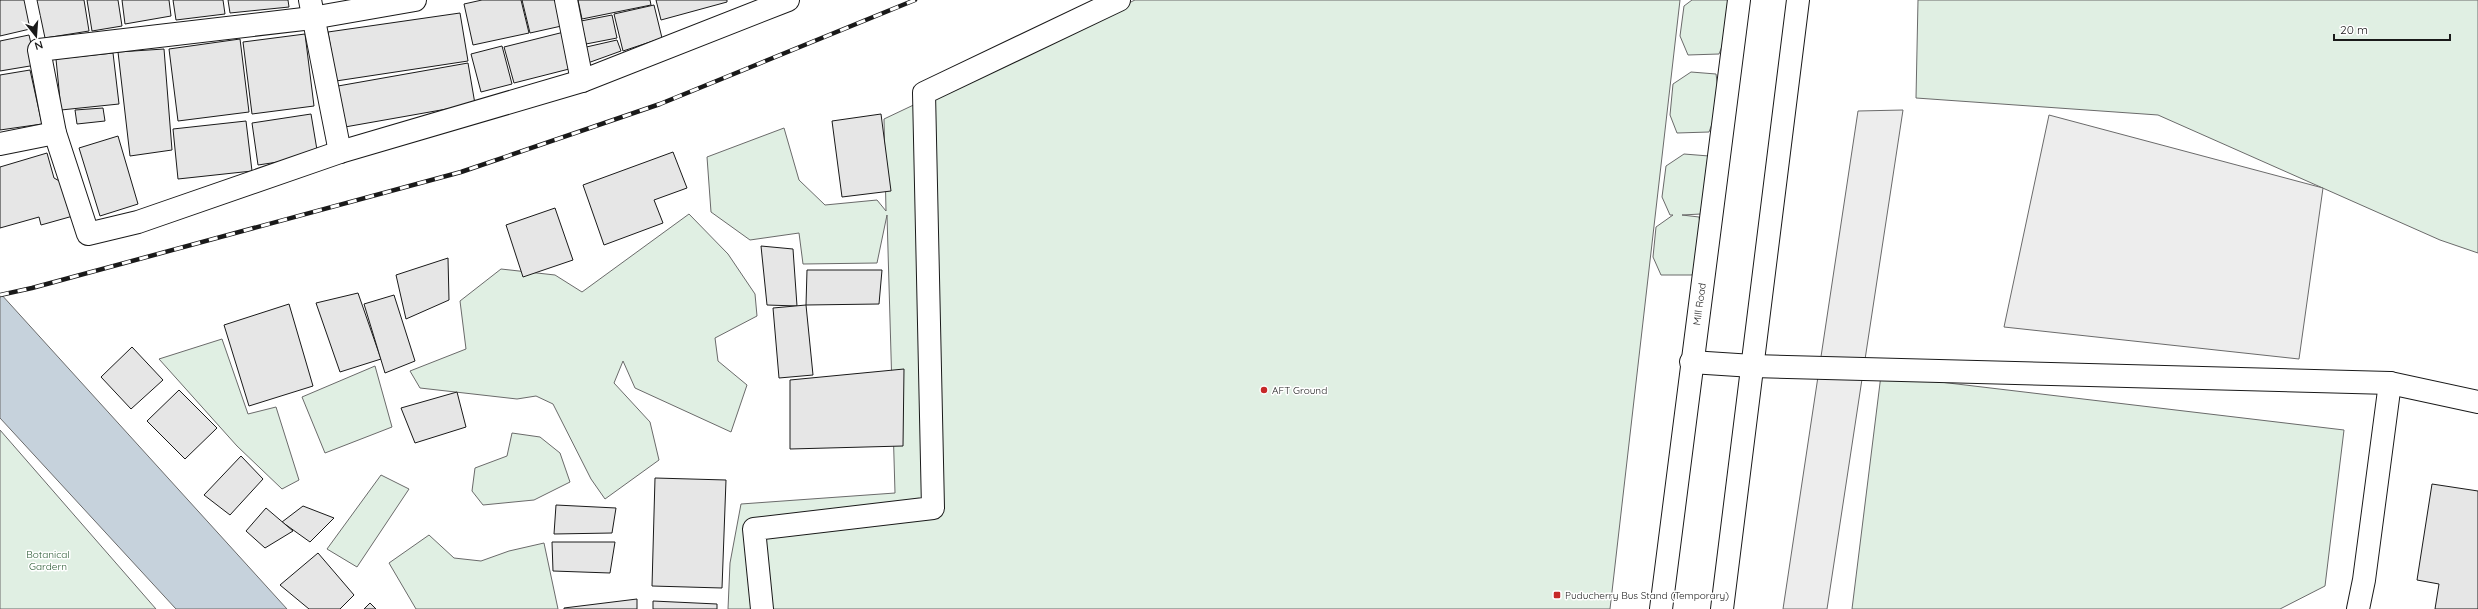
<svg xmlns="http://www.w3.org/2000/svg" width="2478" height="609" font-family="Quicksand,sans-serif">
	<rect width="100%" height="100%" fill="#fff"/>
	<!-- green -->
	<g fill="#e0efe3" stroke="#6a6a6a">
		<path d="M1135 0H1680L1610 609H728L730 563 741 504 895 493 887 215 877 263 803 264 799 233 750 240 711 212 707 157 784 128 799 180 825 205 877 200 886 211 884 119Z"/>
		<path d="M1692 0H1728L1731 24 1719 54 1688 55 1680 36 1684 6Z"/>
		<path d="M1918 0H2478V253L2440 240 2158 115 1916 98Z"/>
		<path d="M1691 72 1716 74 1720 103 1709 132 1677 133 1670 115 1673 84Z"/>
		<path d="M1684 154 1709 156 1701 214 1682 215 1699 217 1703 246 1692 275H1661L1653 257 1656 227 1673 215H1670L1662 197 1666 166Z"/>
		<path d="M689 214 728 254 755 294 757 316 715 338 718 361 747 385 731 432 635 388 623 361 614 383 650 422 659 460 605 499 591 479 553 404 536 396 517 399 420 388 410 371 466 349 460 301 501 269 555 275 582 292Z"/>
		<path d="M222 339 248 414 276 407 299 480 282 489 237 446 159 359Z"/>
		<path d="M375 366 392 427 325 453 302 397Z"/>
		<path d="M1881 375 2344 430 2325 586 2280 609H1852Z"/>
		<path d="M0 430 156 609H0Z"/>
		<path d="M512 433 540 437 560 453 570 482 534 500 483 505 472 491 475 468 507 456Z"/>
		<path d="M381 475 409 489 357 567 327 549Z"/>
		<path d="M429 535 454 558 481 561 509 551 544 543 558 609H416L389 563Z"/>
	</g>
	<!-- parking -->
	<g fill="#ededed" stroke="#6a6a6a">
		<path d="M1903 110 1827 609H1783L1858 111Z"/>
		<path d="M2049 115 2323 188 2299 359 2004 327Z"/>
	</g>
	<!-- water -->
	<path fill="#c6d2dc" stroke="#6a6a6a" d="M0 293 287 609H176L0 418Z"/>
	<!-- building -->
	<g fill="#e6e6e6" stroke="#1a1a1a">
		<path d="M0 0H24L30 29 0 36Z"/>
		<path d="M37 0H84L89 31 45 38Z"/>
		<path d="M87 0H118L122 26 92 31Z"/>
		<path d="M122 0H169L171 16 125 24Z"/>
		<path d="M173 0H223L225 14 176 20Z"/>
		<path d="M228 0H288L289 7 230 13Z"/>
		<path d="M482 0H521L529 33 473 45 464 4Z"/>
		<path d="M522 0H560L566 25 530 33Z"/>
		<path d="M578 0H650L651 5 582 19Z"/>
		<path d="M656 0H727V2L661 20Z"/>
		<path d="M654 5 662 38 623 51 614 14Z"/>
		<path d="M460 13 468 61 336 81 328 32Z"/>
		<path d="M612 15 617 38 586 44 581 21Z"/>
		<path d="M564 32 573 68 514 83 504 47Z"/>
		<path d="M305 34 314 106 252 114 243 42Z"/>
		<path d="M29 35 36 65 0 71V41Z"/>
		<path d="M240 39 249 112 178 121 169 49Z"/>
		<path d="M617 40 621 51 585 64 582 48Z"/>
		<path d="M502 46 512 84 481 92 471 54Z"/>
		<path d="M164 49 172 150 130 156 118 52Z"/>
		<path d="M113 53 119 104 61 110 56 59Z"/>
		<path d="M468 63 475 104 345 127 338 86Z"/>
		<path d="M30 70 42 124 0 130V75Z"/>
		<path d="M103 108 105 121 77 124 75 110Z"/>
		<path d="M311 114 318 156 258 165 252 123Z"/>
		<path d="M881 114 891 191 842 197 832 121Z"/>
		<path d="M246 121 252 171 178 179 173 129Z"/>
		<path d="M118 136 138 204 100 216 79 148Z"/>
		<path d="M673 152 687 188 654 200 663 223 604 245 583 185Z"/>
		<path d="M47 153 54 178 63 183 73 216 41 225 39 217 0 228V167Z"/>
		<path d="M555 208 573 260 523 277 506 225Z"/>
		<path d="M761 246 793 249 797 306 767 305Z"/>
		<path d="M448 258 449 300 406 319 396 275Z"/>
		<path d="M807 270H882L879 304 806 305Z"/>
		<path d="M358 293 381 359 340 372 316 303Z"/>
		<path d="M394 295 415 361 385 373 364 304Z"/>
		<path d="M289 304 313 386 249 406 224 325Z"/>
		<path d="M806 305 813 375 779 378 773 308Z"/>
		<path d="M132 347 163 380 131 409 101 377Z"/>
		<path d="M904 369 903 446 790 449V380Z"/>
		<path d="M179 390 217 428 185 459 147 421Z"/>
		<path d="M457 392 466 427 415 443 401 408Z"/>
		<path d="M241 456 263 479 230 515 204 495Z"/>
		<path d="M655 478 726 480 722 588 652 586Z"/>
		<path d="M2432 484 2478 491V609H2435L2439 584 2417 580Z"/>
		<path d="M556 505 616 508 612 533 554 534Z"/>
		<path d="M303 506 334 518 310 542 282 522Z"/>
		<path d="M266 508 293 531 265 548 246 531Z"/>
		<path d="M552 542H615L610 573 553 571Z"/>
		<path d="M318 553 354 595 340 609H309L280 585Z"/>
		<path d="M637 599V609H564V608Z"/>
		<path d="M653 601 717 604V609H653Z"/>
		<path d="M370 603 376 609H364Z"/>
	</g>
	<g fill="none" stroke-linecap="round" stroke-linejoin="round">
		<!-- minor casing -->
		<g stroke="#1a1a1a" stroke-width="24">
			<g id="minor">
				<path d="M310 0 340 152"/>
				<path d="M415 0 312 18 39 50 55 133 88 234 138 222 340 152 582 81 788 0"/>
				<path d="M566 0 582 81"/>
				<path d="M0 144 55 133"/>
				<path d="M1691 362 1753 366 2390 383 2478 402"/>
				<path d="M762 609 754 529 933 508 924 93 1119 0"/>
				<path d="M2358 609 2364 580 2390 383"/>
			</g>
		</g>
		<!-- major casing -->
		<g stroke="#1a1a1a" stroke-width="24">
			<g id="major">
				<path d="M1661 609 1739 0"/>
				<path d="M1722 609 1798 0"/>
			</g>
		</g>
		<!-- minor -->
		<use href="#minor" stroke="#fff" stroke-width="22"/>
		<!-- major -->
		<use href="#major" stroke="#fff" stroke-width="22"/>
		<!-- rail casing -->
		<g stroke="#1a1a1a" stroke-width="4.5">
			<path id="rail" d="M0 295 32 288 461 172 660 104 915 0"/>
		</g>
		<!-- rail -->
		<use href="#rail" stroke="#fff" stroke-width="3" stroke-dasharray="9" stroke-linecap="butt"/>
	</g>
	<!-- markers -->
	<g fill="#c62828" stroke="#fff" stroke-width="1.5">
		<circle cx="1264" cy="390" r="4"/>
		<rect x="1553" y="591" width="8" height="8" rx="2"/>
	</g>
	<g text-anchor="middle" stroke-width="3" stroke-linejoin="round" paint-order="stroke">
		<!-- street labels -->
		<g font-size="10" fill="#1a1a1a" stroke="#fff">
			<text transform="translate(1699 304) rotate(-82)" y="4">Mill Road</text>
		</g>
		<!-- poi labels -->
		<g font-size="10" fill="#1a1a1a" stroke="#fff" text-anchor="start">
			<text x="1272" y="394">AFT Ground</text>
			<text x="1565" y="599">Puducherry Bus Stand (Temporary)</text>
		</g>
		<!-- park labels -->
		<g font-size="10" fill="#2b5a34" stroke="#fff">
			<text x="48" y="558">Botanical<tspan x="48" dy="12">Gardern</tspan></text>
		</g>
	</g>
	<!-- north arrow -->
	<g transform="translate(36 36) rotate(163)" stroke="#ffffff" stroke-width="3" paint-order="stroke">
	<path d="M0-3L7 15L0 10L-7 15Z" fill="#1a1a1a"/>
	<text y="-6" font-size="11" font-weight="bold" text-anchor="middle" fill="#1a1a1a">N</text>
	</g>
	<!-- scale -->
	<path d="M2334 34v6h116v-6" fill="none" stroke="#1a1a1a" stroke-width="2"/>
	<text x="2340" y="34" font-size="12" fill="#1a1a1a" stroke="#ffffff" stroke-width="3" paint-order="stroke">20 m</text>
</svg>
